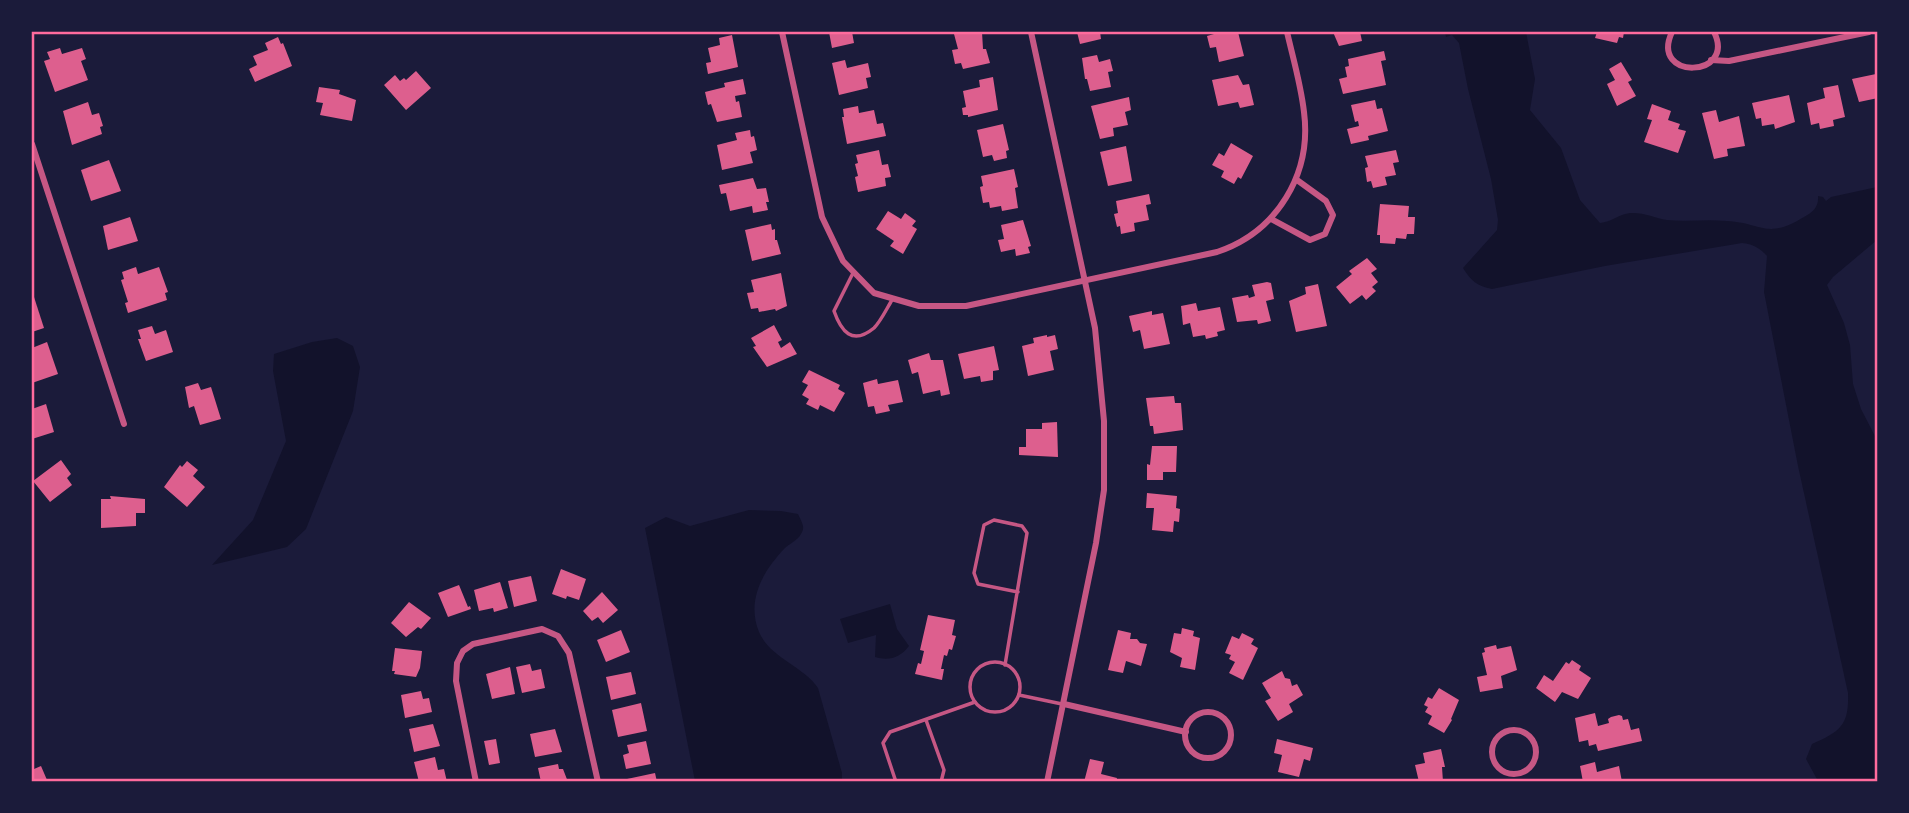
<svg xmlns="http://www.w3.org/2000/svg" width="1909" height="813" font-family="'Work Sans',sans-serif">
	<rect width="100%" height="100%" fill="#1b1b3a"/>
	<!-- water -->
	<g fill="#12122b">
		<path d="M1445 32H1526L1535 79 1530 110 1561 148 1580 200 1600 223C1611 222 1620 214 1630 213 1643 212 1655 218 1667 220 1687 222 1707 219 1727 221 1763 223 1766 240 1804 217 1813 212 1819 207 1818 196L1823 197 1826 201 1831 197 1877 187V240L1833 277 1827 285 1844 323 1850 345 1853 384 1861 409 1877 440V781H1818L1806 759 1812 744C1841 731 1849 725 1848 693L1798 466 1764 292 1767 256C1760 248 1753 244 1742 243L1605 266 1492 289C1477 286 1471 281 1463 268L1497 230 1498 220 1491 179 1468 89 1459 43 1452 35 1446 37Z"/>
		<path d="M337 338 353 346 360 367 353 411 306 529 287 547 212 565 253 520 286 441 273 371 274 354 312 342Z"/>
		<path d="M749 510 781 511 798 514C801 521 806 527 801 534 798 540 789 544 785 548 763 571 746 600 759 632 770 658 803 666 818 688L842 773V781H695L645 528 666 517 690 526Z"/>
		<path d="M890 604 897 629 909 646C900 658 889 661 875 657L876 635 848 643 840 619Z"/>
	</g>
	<!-- building -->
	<g fill="#dd5f8e">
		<path d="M829 32H852L854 43 832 48Z"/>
		<path d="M965 32H982L983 49H986L990 63 963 69 961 63 955 64 952 50 958 49 954 34Z"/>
		<path d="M1077 32H1100L1101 39 1080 44Z"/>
		<path d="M1221 32H1238L1244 56 1219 62 1216 47 1210 48 1207 36Z"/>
		<path d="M1333 32H1360L1362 41 1339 46Z"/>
		<path d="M1597 32H1624L1623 38 1619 37 1617 43 1595 38Z"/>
		<path d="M732 35 738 67 708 74 706 63 711 62 708 48 720 45 719 38Z"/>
		<path d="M278 37 281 44 283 43 292 66 255 82 249 69 257 65 253 56 268 50 265 43Z"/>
		<path d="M60 48 62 54 82 48 86 59 81 61 88 80 55 92 44 61 50 59 47 52Z"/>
		<path d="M1384 51 1386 60 1381 61 1386 85 1343 94 1339 79 1347 77 1345 67 1349 66 1348 59Z"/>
		<path d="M1097 55 1099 62 1110 59 1113 71 1108 72 1111 87 1090 91 1087 79H1085L1082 58Z"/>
		<path d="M845 60 847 68 868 63 871 77 866 78 868 88 839 95 832 63Z"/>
		<path d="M1621 62 1632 80 1628 82 1636 96 1617 106 1607 84 1615 80 1609 69Z"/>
		<path d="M416 71 431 88 406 110 384 85 395 75 400 81 404 78 406 80Z"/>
		<path d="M1876 74 1878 98 1859 102 1852 79Z"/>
		<path d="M1238 75 1243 85 1249 84 1254 105 1240 108 1238 102 1218 106 1212 80Z"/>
		<path d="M993 77 998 110 968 117V115H963L962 108 966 107 963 91 980 87 979 80Z"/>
		<path d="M743 79 746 94 735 96 736 102 739 101 742 117 717 122 711 104 708 105 705 92 725 87 724 83Z"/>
		<path d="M1838 85 1845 117 1833 120 1834 126 1820 129 1819 123 1811 125 1807 103 1825 98 1823 88Z"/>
		<path d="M319 87 340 90 339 94 356 100 352 121 320 115 323 103 316 102Z"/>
		<path d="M1789 95 1795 122 1775 129 1774 124 1762 126 1761 118 1756 119 1752 103Z"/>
		<path d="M1129 97 1131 110 1125 112 1128 125 1113 128 1114 136 1100 139 1091 106Z"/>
		<path d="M1375 100 1377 109 1382 108 1388 131 1368 136 1369 140 1351 144 1347 129 1359 126 1358 121 1355 122 1351 105Z"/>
		<path d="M88 102 92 115 99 113 103 126 100 127 102 134 72 145 63 111Z"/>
		<path d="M1652 104 1671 111 1668 120 1680 124 1678 129 1686 131 1678 153 1644 142 1652 120 1647 119Z"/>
		<path d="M858 106 859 113 874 110 877 124 883 123 886 136 847 144 842 117H844L843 109Z"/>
		<path d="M1716 110 1719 122 1739 116 1745 146 1727 149 1728 156 1714 159 1702 113Z"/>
		<path d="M1003 124 1009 150 1006 151 1007 158 994 161 992 155 983 157 977 130Z"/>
		<path d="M750 130 751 137 754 136 757 150 750 152 753 163 722 170 717 145 737 140 735 133Z"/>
		<path d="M1231 143 1253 156 1241 179 1238 177 1234 184 1221 177 1224 171 1212 165 1219 153 1224 156Z"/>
		<path d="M1126 146 1132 181 1108 186 1100 152Z"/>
		<path d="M879 150 882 165 888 164 891 177 885 178 886 186 858 192 855 177 858 176 855 164 858 163 856 155Z"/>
		<path d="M1396 150 1399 162 1393 163 1396 175 1385 177 1387 185 1373 188 1371 181 1367 182 1365 168 1368 167 1365 156Z"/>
		<path d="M109 160 121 191 91 201 81 170Z"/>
		<path d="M1014 169 1018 187 1015 188 1018 208 1002 211 1001 206 990 208 989 202 983 203 980 187 983 186 981 176Z"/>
		<path d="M753 178 757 189 766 188 769 202H766L768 210 753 213 752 206 730 211 726 193 721 194 719 185Z"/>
		<path d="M1149 194 1151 204 1146 205 1149 220 1134 223 1135 231 1121 234 1120 226 1117 227 1114 214 1118 213 1116 201Z"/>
		<path d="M1380 204 1409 206 1408 217H1415L1414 234H1407L1406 239 1396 238 1395 244 1380 243V235H1377Z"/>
		<path d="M888 211 901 219 905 213 916 221 912 226 917 229 903 254 890 246 894 241 876 229Z"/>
		<path d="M130 217 138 241 108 250 103 226Z"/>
		<path d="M1023 220 1031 246 1028 247 1030 253 1016 256 1015 249 1001 252 998 240 1004 239 1001 225Z"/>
		<path d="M771 224 772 230 775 229V240H777L781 254 752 261 745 230Z"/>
		<path d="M1367 258 1377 269 1371 273 1378 282 1372 287 1376 291 1366 300 1362 295 1350 304 1336 287 1352 274 1349 271Z"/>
		<path d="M136 267 138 274 159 267 168 292 165 293 167 300 128 313 125 303 128 302 121 280 124 279 122 272Z"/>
		<path d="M781 273 787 306 776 311 775 309 759 312 758 308 751 309 747 293 754 292 751 280Z"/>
		<path d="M1267 282 1271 283 1274 299 1266 301 1271 321 1258 324 1257 320 1237 322 1232 298 1248 295 1249 298 1255 296 1252 285Z"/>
		<path d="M1318 284 1327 326 1296 332 1289 301 1306 294 1305 287Z"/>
		<path d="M34 297 44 328 32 332V298Z"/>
		<path d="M1196 303 1198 311 1220 307 1225 330 1217 332 1218 336 1206 339 1205 335 1193 337 1190 323 1183 325 1181 306Z"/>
		<path d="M1152 311V315L1163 313 1170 344 1144 349 1140 330 1133 332 1129 316Z"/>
		<path d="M774 325 782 340 778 342 781 348 790 342 797 354 767 367 753 347 756 346 751 338Z"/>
		<path d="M152 326 155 334 166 330 173 352 146 361 138 339H141L138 330Z"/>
		<path d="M1047 335V337L1055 335 1058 349 1050 351 1054 370 1028 376 1022 346 1034 343 1033 338Z"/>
		<path d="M47 342 58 374 32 383V348Z"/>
		<path d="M994 346 999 370 993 371V380L981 382 980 376 964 379 958 354Z"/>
		<path d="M929 353 931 360H943L950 394 941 396 940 390 923 394 918 372 912 374 908 360Z"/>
		<path d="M809 370 840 385 838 389 845 393 834 412 820 405 818 410 806 404 809 399 802 395 808 385 802 382Z"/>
		<path d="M877 379 878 384 898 380 903 402 888 405 890 411 876 414 874 406 868 407 863 383Z"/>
		<path d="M198 383 201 390 211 387 221 419 200 425 194 406 189 408 185 387Z"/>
		<path d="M1174 396 1175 403H1181L1183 430 1154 434 1153 426H1150L1146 398Z"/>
		<path d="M46 404 54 432 32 439V409Z"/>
		<path d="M1057 422 1058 457 1019 455V447H1026V429H1042V423Z"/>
		<path d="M1152 446H1177L1176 472H1163V480H1147V464L1150 465Z"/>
		<path d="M61 460 71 474 67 478 72 485 50 502 33 481Z"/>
		<path d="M187 461 198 470 193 476 205 487 187 507 164 487 180 465 182 467Z"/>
		<path d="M1147 493 1177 496 1176 508 1180 509 1179 522 1174 521 1173 532 1152 530 1154 508H1146Z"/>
		<path d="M110 496 145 499V513H136V526L101 528V499H111Z"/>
		<path d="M561 569 586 579 579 600 567 596 566 599 552 594Z"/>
		<path d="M531 576 537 601 514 607 508 581Z"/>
		<path d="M500 582 508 608 494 612 493 608 479 611 474 590Z"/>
		<path d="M459 585 468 607 470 606 471 609 448 617 438 593Z"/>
		<path d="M602 592 618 610 603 623 598 617 592 621 583 611Z"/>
		<path d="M409 602 431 618 421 629 418 627 406 637 391 623Z"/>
		<path d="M928 615 955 620 952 635 956 636 952 650 949 649 947 656 944 655 941 669H944L942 680 915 674 918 663 921 664 924 651 920 650Z"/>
		<path d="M1182 628 1194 631 1193 636 1200 638 1195 670 1180 667 1182 658 1170 652 1174 633 1181 634Z"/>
		<path d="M621 630 630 652 606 662 597 640Z"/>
		<path d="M1118 630 1131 633 1130 639H1137L1140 643 1147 644 1141 666 1126 661 1123 673 1108 670Z"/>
		<path d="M1242 633 1254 639 1251 644 1258 648 1243 680 1229 673 1235 662 1229 659 1231 655 1225 653 1232 636 1239 639Z"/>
		<path d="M1496 645 1497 649 1511 646 1517 670 1501 676 1503 688 1480 692 1477 677 1487 675 1482 653 1485 652 1484 648Z"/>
		<path d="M395 648 422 651 420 668 416 677 394 674 395 671H392Z"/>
		<path d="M1572 660 1581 666 1579 670 1591 678 1578 699 1562 692 1555 702 1536 688 1544 675 1553 681 1566 662 1569 664Z"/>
		<path d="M530 664 532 671 541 669 545 688 522 693 516 667Z"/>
		<path d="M510 667 515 694 492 699 486 674Z"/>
		<path d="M1282 671 1285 678 1290 679 1292 686 1297 684 1303 695 1289 704 1293 712 1278 721 1265 701 1271 698 1262 683Z"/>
		<path d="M631 672 636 694 611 700 606 677Z"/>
		<path d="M1439 688 1459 700 1451 719 1452 720 1444 733 1428 724 1432 716 1425 712 1428 707 1424 705 1428 697 1432 699Z"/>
		<path d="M421 691 423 699 429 698 432 712 405 718 401 695Z"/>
		<path d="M641 703 647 731 618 737 612 710Z"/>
		<path d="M1595 713 1598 726 1609 723 1608 719 1611 717 1619 715 1622 716 1623 720 1628 719 1631 730 1639 728 1642 741 1598 751 1596 744 1589 746 1588 740 1579 742 1575 718Z"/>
		<path d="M433 724 440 746 414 752 409 729Z"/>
		<path d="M555 729 562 752 535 757 530 734Z"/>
		<path d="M496 739 500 763 489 765 484 741Z"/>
		<path d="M1277 739 1313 748 1310 761 1304 759 1299 777 1278 772 1282 755 1274 753Z"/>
		<path d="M646 741 651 764 626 769 623 755 629 753 627 745Z"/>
		<path d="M1441 749 1445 767H1442L1443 782H1419L1415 765 1425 763 1423 753Z"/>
		<path d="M435 757 438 770 444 769 447 782H419L414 762Z"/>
		<path d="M1090 759 1104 762 1101 774 1117 778 1116 782H1084Z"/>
		<path d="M1595 762 1597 772 1619 766 1622 782H1583L1580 766Z"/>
		<path d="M32 763 34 769 41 766 47 780 32 782Z"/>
		<path d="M558 764 559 769H563L568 782H541L538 768Z"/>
		<path d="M655 773 657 782H627V779Z"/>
	</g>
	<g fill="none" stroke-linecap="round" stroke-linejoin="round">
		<!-- service -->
		<g stroke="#c65784" stroke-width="3.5">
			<path d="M853 273 834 311C841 331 852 346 874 328 881 321 887 308 892 300"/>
			<circle cx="995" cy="687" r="25"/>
			<path d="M1005 665 1027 533 1022 526 994 520 984 525 974 573 978 584 1018 592"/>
			<path d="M1019 695 1062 704"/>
			<path d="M926 720 944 770 941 782"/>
			<path d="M896 782 883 743 890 732 975 702"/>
		</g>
		<!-- minor -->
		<g stroke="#c65784" stroke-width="6">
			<path d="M782 32 822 217 843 261 874 293 919 306H966L1217 252C1277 232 1312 174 1304 112 1301 85 1293 58 1287 32"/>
			<path d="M1031 32 1095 328 1104 421V490L1096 543 1047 782"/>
			<path d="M1672 32C1649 81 1737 78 1714 32"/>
			<path d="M1711 60 1729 61 1869 32"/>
			<path d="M32 144 124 424"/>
			<path d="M1271 219 1310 240 1325 234 1333 215 1326 201 1297 180"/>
			<path d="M1064 704 1186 732"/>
			<circle cx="1208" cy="735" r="23"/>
			<circle cx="1514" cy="752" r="22"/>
			<path d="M476 782 456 681 457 663 463 651 473 644 542 629 558 636 569 653 598 782"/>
		</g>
	</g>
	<!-- border -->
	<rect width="1909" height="813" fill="none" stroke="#1b1b3a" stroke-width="66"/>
	<rect x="33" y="33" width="1843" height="747" fill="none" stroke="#ff6b9d" stroke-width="2.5"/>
</svg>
